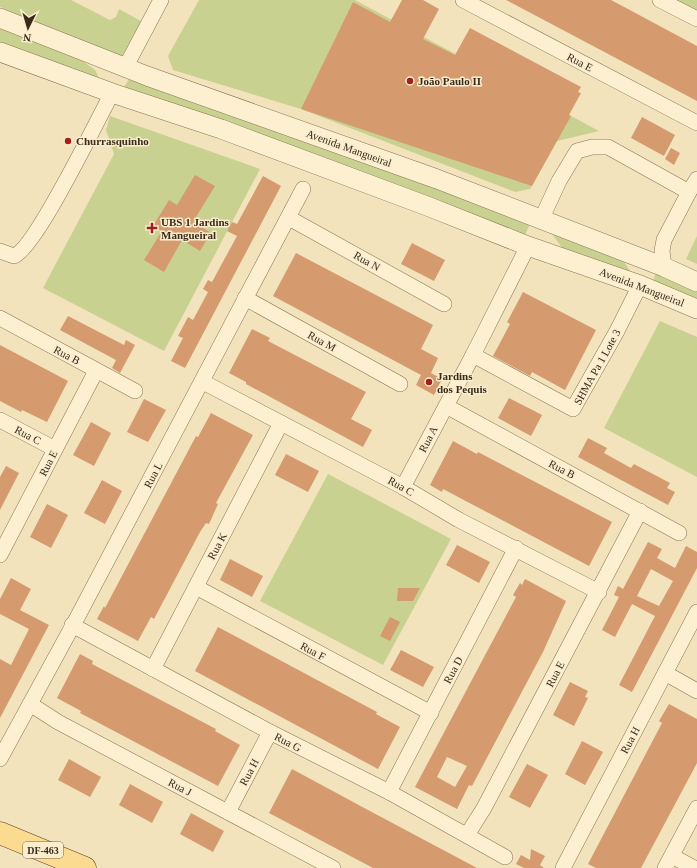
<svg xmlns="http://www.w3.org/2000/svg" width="697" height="868" font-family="'Times New Roman',serif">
	<rect width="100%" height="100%" fill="#f2e3bd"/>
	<!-- green -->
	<g fill="#c8d190">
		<path d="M0 0H71L110 20 116 17 119 9 141 21 121 58 0 7Z"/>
		<path d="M199 0H355L599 131 553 142 532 186 530 189 515 192 301 109 173 70 168 56Z"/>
		<path d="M667 0H697V16Z"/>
		<path d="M0 28 80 59 95 70 101 82 0 42Z"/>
		<path d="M129 79 378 166 530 224 525 235 123 89Z"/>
		<path d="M110 116 260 169 164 351 43 288 114 154 106 130Z"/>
		<path d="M552 234 622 258 631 273 563 249Z"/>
		<path d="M697 236V264L686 259Z"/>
		<path d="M656 273 697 290V302L652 283Z"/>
		<path d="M660 321 697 337V477L604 428Z"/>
		<path d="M328 474 451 539 383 665 260 601Z"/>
	</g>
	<!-- building -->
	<g fill="#d59b6e" fill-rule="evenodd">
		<path d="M402 0H423L439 9 423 39 455 55 470 28 581 87 578 92 581 93 569 115 571 116 532 186 301 109 353 2 390 22Z"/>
		<path d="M506 0H611L628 9 697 46V101Z"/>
		<path d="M642 117 675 135 664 156 631 138Z"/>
		<path d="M671 148 680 153 674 165 665 159Z"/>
		<path d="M195 175 215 186 193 222 211 233 200 251 182 240 164 272 144 260 162 231 153 226 169 200 177 205Z"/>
		<path d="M263 176 281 186 185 368 171 361 183 338 178 336 188 317 193 320 208 292 203 289 208 280 212 282 237 236 227 231 232 222 237 224Z"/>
		<path d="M412 243 445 260 434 281 401 264Z"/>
		<path d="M296 253 433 325 421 349 438 358 431 373 442 379 434 395 416 385 421 375 273 296Z"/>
		<path d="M523 292 596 330 565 390 532 372 530 376 493 356 510 324 507 322Z"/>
		<path d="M68 316 124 345 126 340 135 345 120 373 112 368 116 360 60 330Z"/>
		<path d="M252 329 270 338 268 341 366 392 351 419 372 430 363 447 246 384V382L229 373Z"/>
		<path d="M0 345 68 381 47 422 22 410 21 412 0 401Z"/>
		<path d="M509 398 542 415 531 436 498 418Z"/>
		<path d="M144 399 166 410 148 442 127 432Z"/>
		<path d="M211 413 253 435 216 503 218 504 209 524 206 523 200 532 154 619 151 617 138 641 97 619 104 606 105 608 196 436 198 437Z"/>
		<path d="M91 422 111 433 94 466 73 455Z"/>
		<path d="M588 438 607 448 604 453 631 468 634 464 670 483 667 488 675 492 668 505 578 457Z"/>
		<path d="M453 441 477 454 478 452 612 522 589 566 443 489 442 492 430 485Z"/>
		<path d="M286 454 319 471 308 492 275 475Z"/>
		<path d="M6 466 19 473 0 510V477Z"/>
		<path d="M102 480 122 491 105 524 84 513Z"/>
		<path d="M47 504 68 515 51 548 30 537Z"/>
		<path d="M648 542 662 549 657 558 675 568 686 546 697 552V568L632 692 619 685 655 616 632 604 615 637 602 630 619 597 614 595 618 586 623 589ZM651 569 673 581 659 606 637 596Z"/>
		<path d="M457 545 490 562 479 583 446 565Z"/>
		<path d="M230 559 263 576 252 597 220 580Z"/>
		<path d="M11 578 31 589 20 610 49 625 0 718V659L11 665 29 629 0 614V599Z"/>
		<path d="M525 579 566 601 543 652 472 786 469 785 457 809 415 787 516 597 513 595 520 583 522 585ZM447 757 467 766 455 787 437 777Z"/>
		<path d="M398 588H420L413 601H397Z"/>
		<path d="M390 617 400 622 390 641 380 636Z"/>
		<path d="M218 627 377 712 376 714 400 727 378 769 195 671Z"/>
		<path d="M401 650 434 667 423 687 390 670Z"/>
		<path d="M80 654 93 661 92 664 216 729 215 731 240 745 218 786 80 713 81 711 57 698Z"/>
		<path d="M570 682 588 691 585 697 588 698 574 726 553 715Z"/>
		<path d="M669 704 697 719V763L641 868H596L588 864 662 723 659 721Z"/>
		<path d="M582 741 603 752 585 785 565 774Z"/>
		<path d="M69 759 101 777 90 797 58 780Z"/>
		<path d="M527 764 548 775 530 808 509 797Z"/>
		<path d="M292 769 368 810 477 868H373L269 813Z"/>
		<path d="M130 784 163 802 152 823 119 805Z"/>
		<path d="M191 813 224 831 213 852 180 834Z"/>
		<path d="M531 849 545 856 540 865 544 868H524L516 864 521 855 530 860Z"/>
	</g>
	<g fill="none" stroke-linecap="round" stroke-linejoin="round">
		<!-- minor casing -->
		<g stroke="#8c7354" stroke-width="16">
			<g id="minor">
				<path d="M463 0 697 123"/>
				<path d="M660 0 697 19"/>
				<path d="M125 68 161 0"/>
				<path d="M689 192 697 179"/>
				<path d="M289 218 444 304"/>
				<path d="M541 220 559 181 577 151 592 147H608L689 192 664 240 662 251 664 267"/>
				<path d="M528 246 473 355 573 409 617 331 640 285"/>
				<path d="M0 251 14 256C35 249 98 119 112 93"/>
				<path d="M245 298 400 384"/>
				<path d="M0 318 135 391"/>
				<path d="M203 382 403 487 459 520 599 592"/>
				<path d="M446 406 679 533"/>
				<path d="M0 420 55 449"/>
				<path d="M403 487 473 355"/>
				<path d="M0 555 96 371"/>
				<path d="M196 587 431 713"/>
				<path d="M72 625 270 732 389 792 505 857"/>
				<path d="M153 669 281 423"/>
				<path d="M665 673 697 691"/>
				<path d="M30 704 58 722 333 868"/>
				<path d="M0 759 78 616 303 189"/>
				<path d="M389 792 516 548"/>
				<path d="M228 812 270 732"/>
				<path d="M467 835 484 808 640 511"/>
				<path d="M672 856 694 868"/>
				<path d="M563 868 697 612"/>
				<path d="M665 868 697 808"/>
			</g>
		</g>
		<!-- tertiary casing -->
		<g stroke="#8c7354" stroke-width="20">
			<g id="tertiary">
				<path d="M0 18 147 76 437 179 664 267 697 282"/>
				<path d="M0 52 112 93 221 129 427 206 528 246 640 285 697 309"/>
			</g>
		</g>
		<!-- primary casing -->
		<g stroke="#594029" stroke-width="23">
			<path id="primary" d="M0 833 85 868"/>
		</g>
		<!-- minor -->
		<use href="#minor" stroke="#fcf0d1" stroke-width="15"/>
		<!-- tertiary -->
		<use href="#tertiary" stroke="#fcf0d1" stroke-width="19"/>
		<!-- primary -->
		<use href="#primary" stroke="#fadb90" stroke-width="22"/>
	</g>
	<!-- markers -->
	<g fill="#a1201e" stroke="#f9edcd" stroke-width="1.5">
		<circle cx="410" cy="81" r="4"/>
		<circle cx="68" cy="141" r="4"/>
		<path d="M150 222h4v4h4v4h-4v4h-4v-4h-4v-4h4z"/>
		<circle cx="429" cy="382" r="4"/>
	</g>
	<g text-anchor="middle" stroke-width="3" stroke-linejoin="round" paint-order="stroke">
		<!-- shield labels -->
		<rect fill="#f9edcd" stroke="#736450" stroke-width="1" x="23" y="842" width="40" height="16" rx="3"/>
		<g font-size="10" font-weight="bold" fill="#3a2a1a">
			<text x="43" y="854">DF-463</text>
		</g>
		<!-- street labels -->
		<g font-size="11" fill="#3a2a1a" stroke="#f9edcd">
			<text transform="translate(580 62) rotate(28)" y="4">Rua E</text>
			<text transform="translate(349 148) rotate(20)" y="4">Avenida Mangueiral</text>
			<text transform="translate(367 261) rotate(29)" y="4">Rua N</text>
			<text transform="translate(642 287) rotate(21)" y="4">Avenida Mangueiral</text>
			<text transform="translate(322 341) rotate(29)" y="4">Rua M</text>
			<text transform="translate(67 355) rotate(28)" y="4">Rua B</text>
			<text transform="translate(597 367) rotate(-61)" y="4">SHMA Pa 1 Lote 3</text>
			<text transform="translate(28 435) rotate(28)" y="4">Rua C</text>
			<text transform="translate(428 439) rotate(-62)" y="4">Rua A</text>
			<text transform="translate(48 463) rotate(-63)" y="4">Rua E</text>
			<text transform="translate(562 469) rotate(28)" y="4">Rua B</text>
			<text transform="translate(153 475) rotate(-62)" y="4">Rua L</text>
			<text transform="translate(401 486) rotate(29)" y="4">Rua C</text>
			<text transform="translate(217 546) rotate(-62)" y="4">Rua K</text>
			<text transform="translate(313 651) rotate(28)" y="4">Rua F</text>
			<text transform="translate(453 670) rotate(-62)" y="4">Rua D</text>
			<text transform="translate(555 674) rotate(-62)" y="4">Rua E</text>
			<text transform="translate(630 740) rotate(-62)" y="4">Rua H</text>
			<text transform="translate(288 742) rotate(27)" y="4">Rua G</text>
			<text transform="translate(249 772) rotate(-62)" y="4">Rua H</text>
			<text transform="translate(180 787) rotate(28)" y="4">Rua J</text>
		</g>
		<!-- poi labels -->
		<g font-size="11" font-weight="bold" fill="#3a2a1a" stroke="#f9edcd" text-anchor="start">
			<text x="418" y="85">João Paulo II</text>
			<text x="76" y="145">Churrasquinho</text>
			<text x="161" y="226">UBS 1 Jardins<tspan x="161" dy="13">Mangueiral</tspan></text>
			<text x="437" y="380">Jardins<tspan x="437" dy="13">dos Pequis</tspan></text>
		</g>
	</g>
	<!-- north arrow -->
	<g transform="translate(28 28) rotate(185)" stroke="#f9edcd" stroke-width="3" paint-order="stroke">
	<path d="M0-3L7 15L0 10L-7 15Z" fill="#3a2a1a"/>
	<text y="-6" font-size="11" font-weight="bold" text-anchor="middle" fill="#3a2a1a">N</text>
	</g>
</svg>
